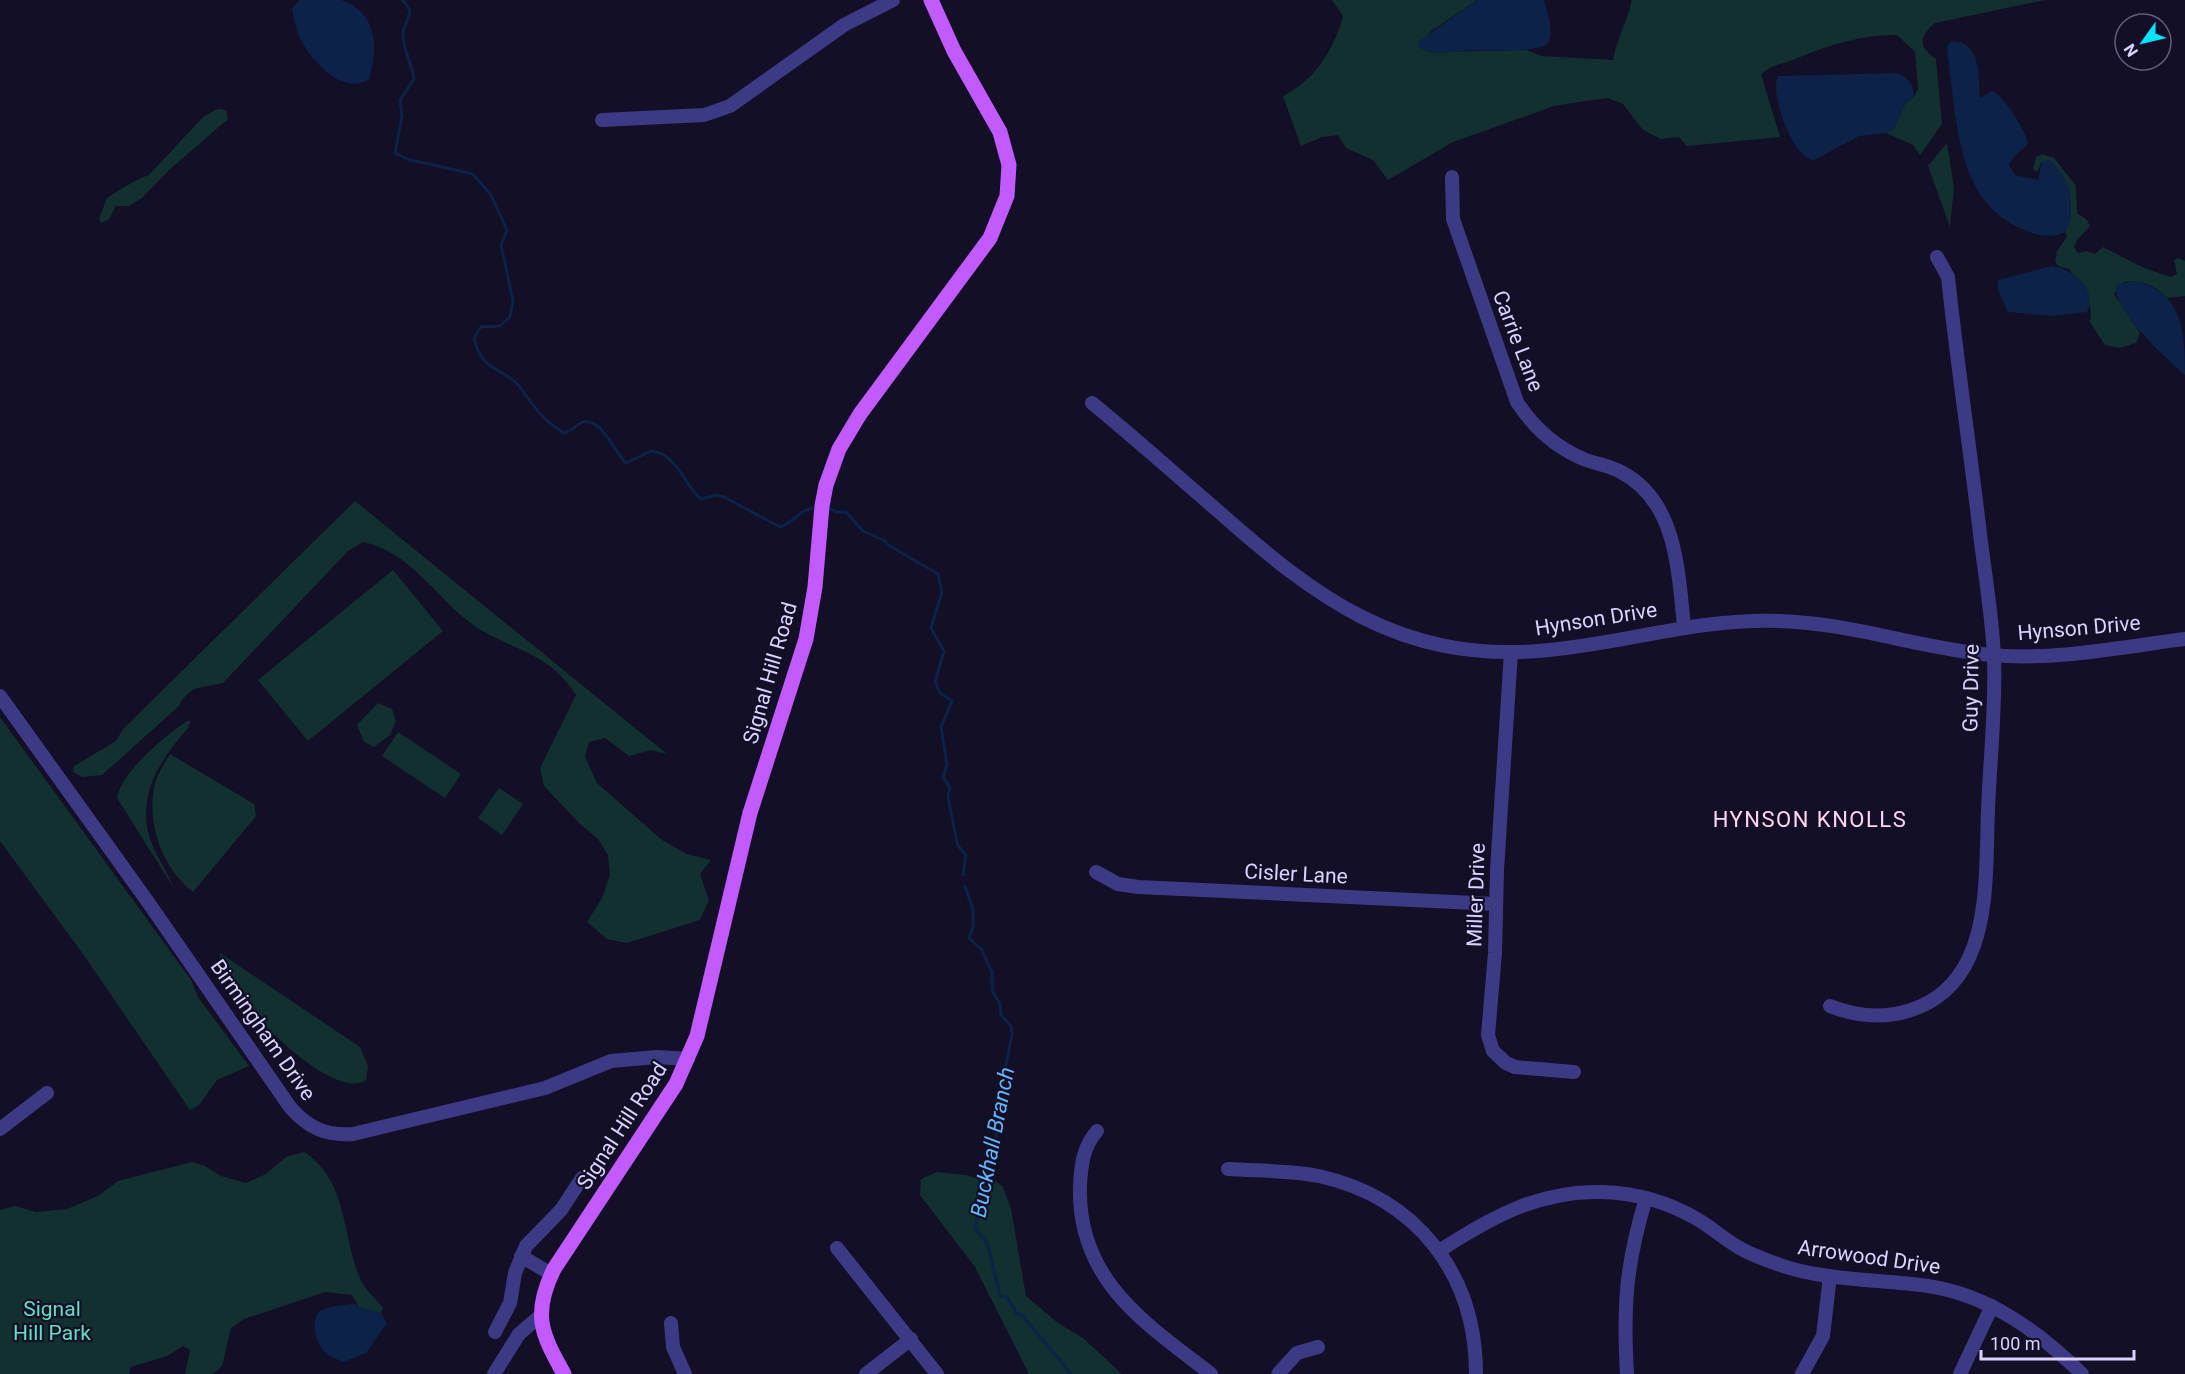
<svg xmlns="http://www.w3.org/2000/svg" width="2185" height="1374" font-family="Roboto,sans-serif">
	<rect width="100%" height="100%" fill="#130f26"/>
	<!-- green -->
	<g fill="#12302f">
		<path d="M1332 0H1477L1430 32 1419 47 1432 52 1527 50 1542 56 1613 60C1617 38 1627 22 1632 0H2045L1935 23C1919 37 1918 46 1936 59L1942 124 1920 155 1913 145 1886 133 1894 129 1905 104 1914 97 1918 89 1915 52 1897 35C1861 35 1833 44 1800 57 1787 63 1773 64 1761 74L1780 137 1687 146 1679 137 1660 139 1642 129 1623 104 1608 98 1579 102 1554 106 1453 142 1388 180 1373 160 1346 148 1338 135 1322 137 1301 146 1283 96C1315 80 1334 50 1343 16Z"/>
		<path d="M218 109 226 110 228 119 169 170 142 198 129 206H116L109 219 101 223 99 219 107 198C119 190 135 180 149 175L204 116Z"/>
		<path d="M1947 143 1954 188 1950 227 1928 166Z"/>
		<path d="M2042 154 2054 158 2076 186 2077 213 2087 220 2090 226 2077 240 2074 247 2078 253 2087 251 2095 254 2103 247 2144 268 2171 277 2177 274 2174 260 2178 258 2185 261V296L2167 298C2156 285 2140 280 2124 282L2114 294 2140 333 2136 343 2119 348 2105 345 2090 322C2094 300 2081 286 2069 269L2060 267 2055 262 2057 251 2067 237 2065 232 2071 218 2070 191 2042 161 2037 172 2033 169 2036 157Z"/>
		<path d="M355 501 667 754 651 750 629 756 605 738 589 742 585 757 597 783 662 840 687 854 711 860 700 874 709 900 700 920 627 943 607 939 587 922 602 898 610 875 608 855 598 839 580 824 544 786 540 768 576 695C548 650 510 651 472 624 435 597 411 552 363 542L348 551 223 683C199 689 191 684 178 707L102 775 82 777 73 772 74 766 116 741 123 729Z"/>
		<path d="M393 570 443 631 308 741 258 680Z"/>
		<path d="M378 703 392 709 396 721 390 735 374 747 364 742 357 725Z"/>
		<path d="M0 717 191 980 198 997 249 1066 217 1080 199 1105 190 1110 83 954 0 841Z"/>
		<path d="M187 721H191L188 728C157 763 133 802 154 849 161 863 169 876 175 890L117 798C121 772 165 736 187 721Z"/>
		<path d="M398 732 461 774 445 798 382 756Z"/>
		<path d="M170 754 254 804 256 816 193 892C163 869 147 825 154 788 156 776 164 764 170 754Z"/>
		<path d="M499 788 523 804 502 835 478 818Z"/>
		<path d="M220 953 360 1047 368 1066 366 1080C335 1101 254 1019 238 994 233 985 230 974 226 964L221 963Z"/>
		<path d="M304 1152C347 1180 342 1232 359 1276 364 1290 374 1296 383 1308L381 1313 359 1307 352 1295 325 1292 244 1319 231 1328 222 1366 213 1374H185L190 1350 183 1346 167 1356 131 1367 129 1374H0V1210L15 1206 36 1212 67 1209 98 1196 118 1181 192 1162 205 1166 221 1176 246 1183 266 1174 286 1157Z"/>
		<path d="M937 1172 966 1175 984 1181 997 1182 1003 1187 1011 1209 1026 1296 1058 1323 1083 1338 1122 1374H1029L975 1267 920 1195 921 1179Z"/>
	</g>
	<!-- water -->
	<g fill="#0c2248">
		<path d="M299 0C311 0 329 0 341 0 378 12 378 49 369 79 345 97 311 61 301 40 296 29 294 20 292 8Z"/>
		<path d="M1477 0H1544C1547 11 1554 30 1549 41 1543 55 1479 49 1463 51 1451 52 1420 58 1418 42Z"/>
		<path d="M1951 41C1982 41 1978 77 1980 98L1992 91C2004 96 2025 129 2028 143 2022 151 2011 157 2009 166L2015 175 2038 180 2042 161 2050 160 2062 174 2070 191 2071 218 2065 232C2049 240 2035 235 2020 228 1956 200 1957 119 1948 58L1947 47Z"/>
		<path d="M1897 73C1910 79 1913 83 1914 97L1905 104 1894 129 1886 133 1859 136 1814 160C1793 159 1769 93 1778 76Z"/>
		<path d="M2052 266C2072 269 2098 288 2087 312L2052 316 2008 312 1998 290V280Z"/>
		<path d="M2133 281C2183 289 2185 334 2185 375 2167 359 2111 309 2116 285Z"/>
		<path d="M356 1304 359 1307 381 1313 387 1323 366 1353 343 1362C338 1359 330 1357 326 1353 317 1346 310 1322 318 1313 327 1305 345 1305 356 1304Z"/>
	</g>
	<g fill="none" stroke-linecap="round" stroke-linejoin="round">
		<!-- stream -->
		<g stroke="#0c2248" stroke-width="3">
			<path d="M402 0C419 15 402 21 403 35 403 49 412 64 414 79L400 100 402 116 395 153 407 159 473 174 491 195 507 230 501 245 513 301 510 317 500 326 481 327 474 338C482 374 503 366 520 387 535 408 541 419 564 433 572 431 575 426 581 423 600 414 615 453 626 463L651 451C677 453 684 485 701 499L716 495 724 497 780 527C794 523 799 509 815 508"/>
			<path d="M829 508 836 512H846L863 531 885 541 888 545 938 574 942 592 931 628 944 651 935 682 940 693 952 701 941 727 947 764 943 778 950 787 948 797 956 838 958 846 966 855 963 875"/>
			<path d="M965 886 973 909V927L969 938 981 949 992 972V990L1000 1004 1001 1015 1011 1026 1012 1034 997 1111 996 1137 975 1228 988 1245 1000 1296 1007 1297 1017 1314 1023 1316 1071 1374"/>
		</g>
		<!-- minor -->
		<g stroke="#3d3a85" stroke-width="14">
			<path d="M602 120 704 115 730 106 844 25 893 0"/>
			<path d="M1452 177 1453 219 1517 402C1534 428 1556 448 1586 460 1597 464 1610 466 1621 472 1677 501 1678 571 1684 626"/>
			<path d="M1092 403C1135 438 1176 475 1218 511 1316 598 1399 661 1538 651 1620 645 1696 618 1779 621 1851 623 1919 648 1990 655 2055 661 2121 647 2185 639"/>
			<path d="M1511 652 1497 870 1495 953 1488 1035 1493 1051 1506 1063 1515 1067 1574 1072"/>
			<path d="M0 696 148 902 290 1107C308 1128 326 1136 353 1134L545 1088 611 1061 657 1057 688 1059"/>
			<path d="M1096 872 1118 884 1138 887 1496 904"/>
			<path d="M1830 1006C1883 1027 1943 1013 1969 958 1989 915 1986 858 1988 810 1990 759 1996 707 1994 656 1992 615 1985 575 1980 534 1970 448 1957 363 1948 277L1937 257"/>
			<path d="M0 1129 47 1093"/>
			<path d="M1097 1131C1083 1147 1081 1165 1080 1186 1077 1280 1145 1323 1211 1374"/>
			<path d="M1228 1169C1258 1171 1290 1170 1319 1176 1417 1198 1476 1274 1476 1374"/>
			<path d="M837 1248 937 1374"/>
			<path d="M1439 1251C1490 1218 1539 1190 1602 1192 1635 1193 1668 1202 1697 1219 1711 1227 1724 1239 1738 1247 1751 1255 1766 1260 1780 1265 1827 1281 1878 1279 1928 1286 1989 1295 2039 1332 2082 1374"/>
			<path d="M521 1256 551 1274"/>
			<path d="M671 1323 673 1347 685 1374"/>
			<path d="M495 1332 510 1303 515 1273 526 1246 561 1210 582 1178"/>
			<path d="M494 1374 519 1334 540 1316"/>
			<path d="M866 1374 911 1339"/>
			<path d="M1278 1374 1297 1353 1318 1347"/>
			<path d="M1627 1374C1623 1306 1626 1264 1646 1198"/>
			<path d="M1802 1374 1823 1336 1830 1276"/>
			<path d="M1960 1374 1992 1306"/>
		</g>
		<!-- major -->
		<path stroke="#c25bff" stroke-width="15" d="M564 1374C541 1333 532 1314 554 1269L676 1084 697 1036 750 813 806 639 815 587 822 506 826 485 839 449 860 414 990 238 1007 196 1009 165 1000 132 954 51 931 0"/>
	</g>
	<g text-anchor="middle" stroke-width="4.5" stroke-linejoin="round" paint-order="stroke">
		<!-- street labels -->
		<g font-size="21" fill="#d9d4ff" stroke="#130f26">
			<text transform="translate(1518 341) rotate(69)" y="7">Carrie Lane</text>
			<text transform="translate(1596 619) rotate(-9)" y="7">Hynson Drive</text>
			<text transform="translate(2079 628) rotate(-5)" y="7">Hynson Drive</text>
			<text transform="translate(770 673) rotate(-74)" y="7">Signal Hill Road</text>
			<text transform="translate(1971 688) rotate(-89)" y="7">Guy Drive</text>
			<text transform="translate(1296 874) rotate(3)" y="7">Cisler Lane</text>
			<text transform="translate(1476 895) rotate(-88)" y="7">Miller Drive</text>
			<text transform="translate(263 1030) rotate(55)" y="7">Birmingham Drive</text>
			<text transform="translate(622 1126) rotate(-57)" y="7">Signal Hill Road</text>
			<text transform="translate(1869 1257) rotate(8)" y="7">Arrowood Drive</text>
		</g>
		<!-- park labels -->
		<g font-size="21" fill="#5fe0c0" stroke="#130f26">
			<text x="52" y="1316">Signal<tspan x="52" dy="24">Hill Park</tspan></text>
		</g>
		<!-- neighbourhood labels -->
		<g font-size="22" letter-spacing="1.5" fill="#ffd6f0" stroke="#130f26">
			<text x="1810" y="827">HYNSON KNOLLS</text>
		</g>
		<!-- water labels -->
		<g font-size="22" font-style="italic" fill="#62b6ff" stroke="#130f26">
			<text transform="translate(992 1142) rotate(-79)" y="8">Buckhall Branch</text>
		</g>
	</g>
	<!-- north arrow -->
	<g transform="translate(2143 42) rotate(236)"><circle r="28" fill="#130f26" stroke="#625e7d" stroke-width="1.5"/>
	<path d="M0-4.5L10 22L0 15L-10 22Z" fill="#00e5ff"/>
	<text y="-9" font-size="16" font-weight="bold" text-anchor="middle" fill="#d9d4ff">N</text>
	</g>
	<!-- scale -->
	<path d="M1981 1350v9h153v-9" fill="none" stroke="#d9d4ff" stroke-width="3"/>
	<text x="1990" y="1350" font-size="18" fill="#d9d4ff" stroke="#130f26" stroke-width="4.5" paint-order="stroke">100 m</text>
</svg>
